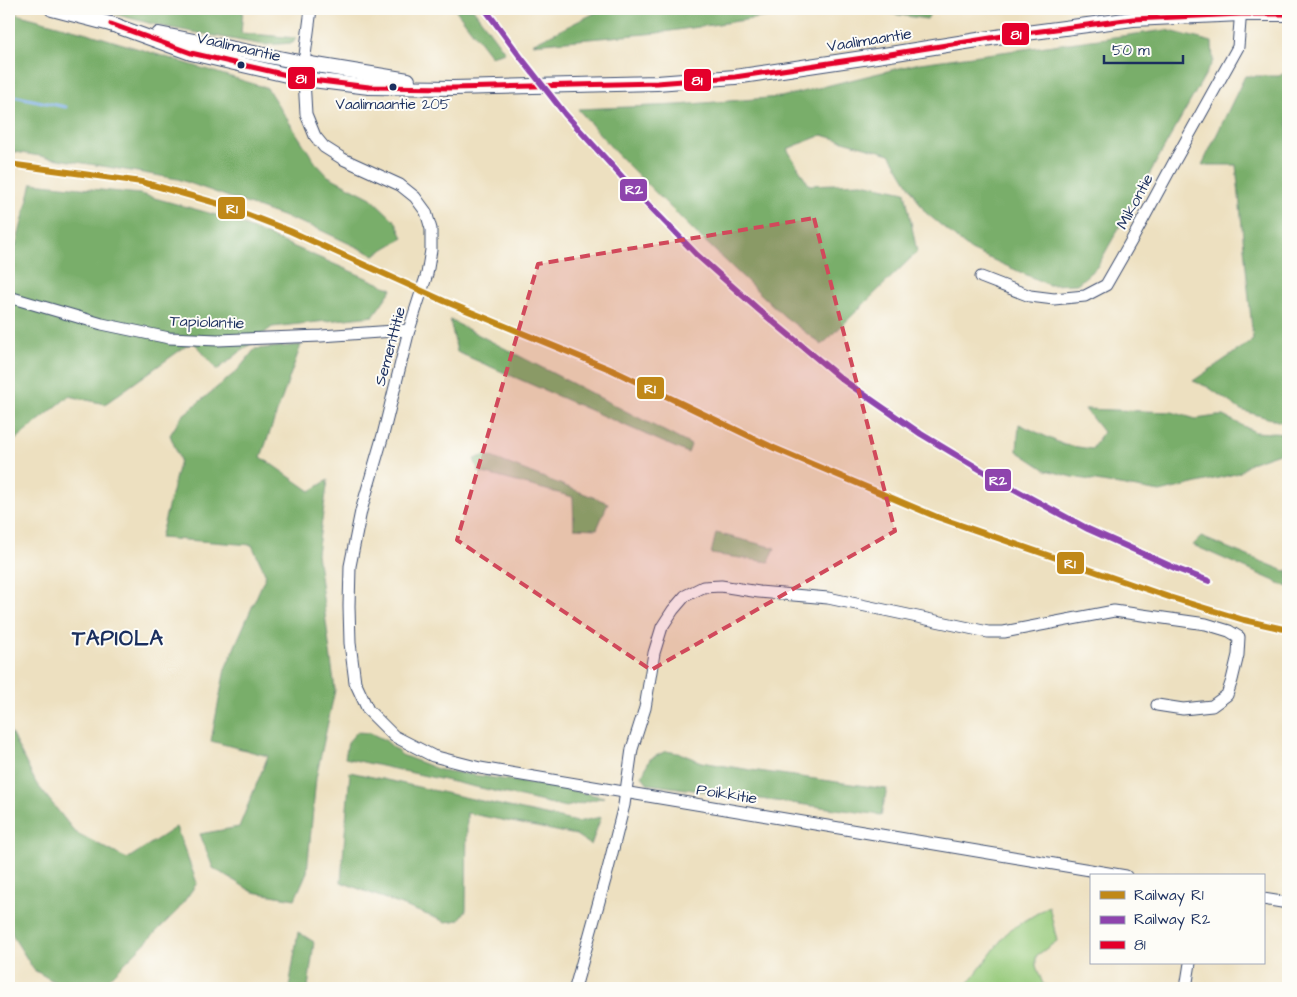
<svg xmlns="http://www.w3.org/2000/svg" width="1297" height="997" font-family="'Architects Daughter',sans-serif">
<rect width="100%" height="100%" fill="#fdfcf7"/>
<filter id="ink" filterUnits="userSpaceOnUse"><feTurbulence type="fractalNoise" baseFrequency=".02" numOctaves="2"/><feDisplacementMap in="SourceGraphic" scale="10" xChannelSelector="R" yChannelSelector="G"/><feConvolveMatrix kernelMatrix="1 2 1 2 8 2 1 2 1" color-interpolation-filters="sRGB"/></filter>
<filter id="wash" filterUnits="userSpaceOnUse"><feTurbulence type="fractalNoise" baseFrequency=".0096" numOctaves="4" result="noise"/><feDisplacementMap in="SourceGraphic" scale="20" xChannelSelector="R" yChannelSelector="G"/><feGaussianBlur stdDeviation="1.12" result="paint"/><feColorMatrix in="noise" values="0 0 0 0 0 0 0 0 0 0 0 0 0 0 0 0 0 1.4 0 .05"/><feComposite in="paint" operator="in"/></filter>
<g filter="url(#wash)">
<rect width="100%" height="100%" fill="#ede0c0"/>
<path fill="#97ca7b" stroke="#597c6c" d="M 1049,906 L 1057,941 L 1036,956 L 1036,966 L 1043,984 L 1053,988 L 965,988 L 1008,931 Z"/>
<g fill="#79ae6b" stroke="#4a6e64">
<path d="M 95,9 L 243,9 L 241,33 L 296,38 L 293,43 L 264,45 L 160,26 Z"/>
<path d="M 455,9 L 473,9 L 505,52 L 491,56 Z"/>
<path d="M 603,9 L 933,9 L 927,19 L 872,11 L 779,15 L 657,33 L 532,44 Z"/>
<path d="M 9,12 L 87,33 L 267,88 L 315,162 L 328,176 L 371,198 L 396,222 L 403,238 L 374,255 L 316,228 L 178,179 L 108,167 L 9,151 Z"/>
<path d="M 1166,30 L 1212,42 L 1213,61 L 1097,267 L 1077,284 L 1049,285 L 971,250 L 925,212 L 890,154 L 822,135 L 787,149 L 809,185 L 862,183 L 905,192 L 917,252 L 822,345 L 784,316 L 691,228 L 617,154 L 578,109 L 678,105 L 781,97 L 920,63 Z"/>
<path d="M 1288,71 L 1288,422 L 1281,422 L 1241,410 L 1208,387 L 1193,381 L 1253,340 L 1236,165 L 1202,165 L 1245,76 L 1279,76 Z"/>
<path d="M 32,183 L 140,194 L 227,218 L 392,289 L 373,316 L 272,327 L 217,370 L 193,341 L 105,404 L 69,396 L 9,445 L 9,273 Z"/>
<path d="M 450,320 L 691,445 L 688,453 L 457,352 Z"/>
<path d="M 301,345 L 261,457 L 310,491 L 328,480 L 317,553 L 335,690 L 316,778 L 307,872 L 295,899 L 253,892 L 213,868 L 200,834 L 239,827 L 268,756 L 211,741 L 225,669 L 266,575 L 252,545 L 160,538 L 180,460 L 170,435 L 182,416 L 237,371 L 255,349 Z"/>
<path d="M 1085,409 L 1172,412 L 1196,419 L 1217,416 L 1224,416 L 1255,432 L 1288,434 L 1288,450 L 1250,463 L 1239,473 L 1160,492 L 1073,477 L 1046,470 L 1017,451 L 1019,424 L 1064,445 L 1092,449 L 1103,432 Z"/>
<path d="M 486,455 L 608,503 L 597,529 L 574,528 L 573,497 L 479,472 L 474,459 Z"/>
<path d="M 716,533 L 775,548 L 769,562 L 711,554 Z"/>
<path d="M 1201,537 L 1285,571 L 1288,570 L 1288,587 L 1193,545 Z"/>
<path d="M 9,729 L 36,783 L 75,832 L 127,859 L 176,827 L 197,883 L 178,910 L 100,988 L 65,988 L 34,970 L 14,938 L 9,924 Z"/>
<path d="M 357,732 L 370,733 L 385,740 L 402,755 L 440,770 L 555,787 L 604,797 L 566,807 L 345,758 L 348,742 Z"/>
<path d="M 666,751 L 682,754 L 701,762 L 751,770 L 887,789 L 881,815 L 648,784 L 642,776 L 650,759 Z"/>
<path d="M 350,772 L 577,822 L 601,817 L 591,845 L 576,835 L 467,813 L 466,910 L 459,920 L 446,922 L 341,882 Z"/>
<path d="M 298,932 L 314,942 L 308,988 L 289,988 Z"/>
</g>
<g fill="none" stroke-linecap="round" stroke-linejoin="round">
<path stroke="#81b1ec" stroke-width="3" d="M 9,95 L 66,107"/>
</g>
</g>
<g filter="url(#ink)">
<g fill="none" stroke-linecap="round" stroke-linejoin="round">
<defs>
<g id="minor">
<path d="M 311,9 L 304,63 L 304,79 L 306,114 L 315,136 L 324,147 L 343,159 L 400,185 L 415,197 L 426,212 L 431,229 L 431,250 L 427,274 L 409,330 L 383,435 L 361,511 L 350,566 L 349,606 L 350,643 L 355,682 L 368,710 L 394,736 L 433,756 L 480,768 L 1126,876"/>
<path d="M 981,277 L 1030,296 L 1054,299 L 1085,296 L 1106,285 L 1134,236 L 1173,164 L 1238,47 L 1241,9"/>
<path d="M 9,297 L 102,324 L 169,338 L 218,340 L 321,336 L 409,330"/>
<path d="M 1263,899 L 1288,903"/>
<path d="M 575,988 L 608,869 L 624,805 L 632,749 L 645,708 L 654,653 L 662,627 L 673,610 L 685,596 L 703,587 L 721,586 L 759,592 L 828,598 L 988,632 L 1004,632 L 1114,611 L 1206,624 L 1229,631 L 1239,637 L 1238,655 L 1232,680 L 1227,695 L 1212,706 L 1183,709 L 1157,705"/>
<path d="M 1186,988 L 1190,963"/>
</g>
<g id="major">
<path d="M 52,9 L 118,26"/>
<path d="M 111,24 L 191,53 L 304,79 L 369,87 L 453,88 L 657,83 L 735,77 L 890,54 L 1003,36 L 1133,19 L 1241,14 L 1288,14"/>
<path d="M 159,34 L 304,63 L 408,80"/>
</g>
</defs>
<use href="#minor" stroke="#3a4a6d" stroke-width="13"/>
<use href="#major" stroke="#3a4a6d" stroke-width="16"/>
<use href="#minor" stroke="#fff" stroke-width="11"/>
<use href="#major" stroke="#fff" stroke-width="14"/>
<defs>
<path id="bus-1" d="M 111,24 L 191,53 L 304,79 L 369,87 L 453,88 L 657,83 L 735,77 L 890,54 L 1003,36 L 1133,19 L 1241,14 L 1288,14"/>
</defs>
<use href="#bus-1" stroke="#fdfcf7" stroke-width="9"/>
<use href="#bus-1" stroke="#e4002b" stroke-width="5"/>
<defs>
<path id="rail-1" d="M 9,164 L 142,182 L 223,205 L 290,231 L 444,301 L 612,370 L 774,448 L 937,517 L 1169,597 L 1244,620 L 1288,630"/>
<path id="rail-2" d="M 485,9 L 522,59 L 565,114 L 633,189 L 697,255 L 759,310 L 843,380 L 921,434 L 1001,482 L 1088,529 L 1177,569 L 1209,581"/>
</defs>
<use href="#rail-1" stroke="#fdfcf7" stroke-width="10"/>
<use href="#rail-2" stroke="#fdfcf7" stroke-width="10"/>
<use href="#rail-1" stroke="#c08818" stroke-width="6"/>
<use href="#rail-2" stroke="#8e44ad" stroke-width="6"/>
</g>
</g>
<path fill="#d1495b" fill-opacity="0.2" stroke="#d1495b" stroke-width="4" stroke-dasharray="10 6" stroke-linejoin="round" d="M 814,218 L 895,531 L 651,670 L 457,540 L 538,264 Z"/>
<g fill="#1b2f5e" stroke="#fdfcf7" stroke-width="2">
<circle cx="241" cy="65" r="4.5"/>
<circle cx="393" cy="87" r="4.5"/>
</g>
<g text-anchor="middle" stroke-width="4" stroke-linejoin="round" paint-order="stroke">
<g font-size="15" fill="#1b2f5e" stroke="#fdfcf7">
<text x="393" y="109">Vaalimaantie 205</text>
</g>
<g font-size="16" fill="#1b2f5e" stroke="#fdfcf7">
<text transform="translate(869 39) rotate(-9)" y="6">Vaalimaantie</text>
<text transform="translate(239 46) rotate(13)" y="6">Vaalimaantie</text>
<text transform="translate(1134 201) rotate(-62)" y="6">Mikontie</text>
<text transform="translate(207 321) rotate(2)" y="6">Tapiolantie</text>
<text transform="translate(389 346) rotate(-75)" y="6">Sementtitie</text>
<text transform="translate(727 793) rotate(9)" y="6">Poikkitie</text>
</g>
<g font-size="21" font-weight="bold" letter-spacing="1" fill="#1b2f5e" stroke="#fdfcf7">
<text x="118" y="645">TAPIOLA</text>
</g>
</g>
<g stroke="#fdfcf7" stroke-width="2">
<rect x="1001" y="22" width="29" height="24" rx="5" fill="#e4002b"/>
<rect x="287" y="66" width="29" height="24" rx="5" fill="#e4002b"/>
<rect x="683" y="68" width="29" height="24" rx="5" fill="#e4002b"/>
<rect x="619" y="178" width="29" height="24" rx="5" fill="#8e44ad"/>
<rect x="217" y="196" width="29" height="24" rx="5" fill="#c08818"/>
<rect x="636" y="376" width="29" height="24" rx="5" fill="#c08818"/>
<rect x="984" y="468" width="28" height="24" rx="5" fill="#8e44ad"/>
<rect x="1056" y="551" width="29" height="24" rx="5" fill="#c08818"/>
</g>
<g font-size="14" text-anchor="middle" font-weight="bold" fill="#fff">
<text x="1016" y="39">81</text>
<text x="301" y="83">81</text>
<text x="697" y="85">81</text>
<text x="634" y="194">R2</text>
<text x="232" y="213">R1</text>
<text x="650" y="393">R1</text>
<text x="998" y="485">R2</text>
<text x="1070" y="568">R1</text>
</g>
<rect width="1297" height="997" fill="none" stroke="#fdfcf7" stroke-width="30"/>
<rect x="1090" y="874" width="175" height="90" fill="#fdfcf7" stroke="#a3aaba"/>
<rect x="1100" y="891" width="25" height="8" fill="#c08818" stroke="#a3aaba"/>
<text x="1134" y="900" font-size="15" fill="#1b2f5e">Railway R1</text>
<rect x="1100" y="916" width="25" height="8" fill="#8e44ad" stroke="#a3aaba"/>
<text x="1134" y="924" font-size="15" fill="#1b2f5e">Railway R2</text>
<rect x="1100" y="941" width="25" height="8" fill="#e4002b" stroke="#a3aaba"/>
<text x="1134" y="950" font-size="15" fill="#1b2f5e">81</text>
<path d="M1104 55v8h79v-8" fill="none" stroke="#1b2f5e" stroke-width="2.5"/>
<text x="1112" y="55" font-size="15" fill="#1b2f5e" stroke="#fdfcf7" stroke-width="4" paint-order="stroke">50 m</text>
</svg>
